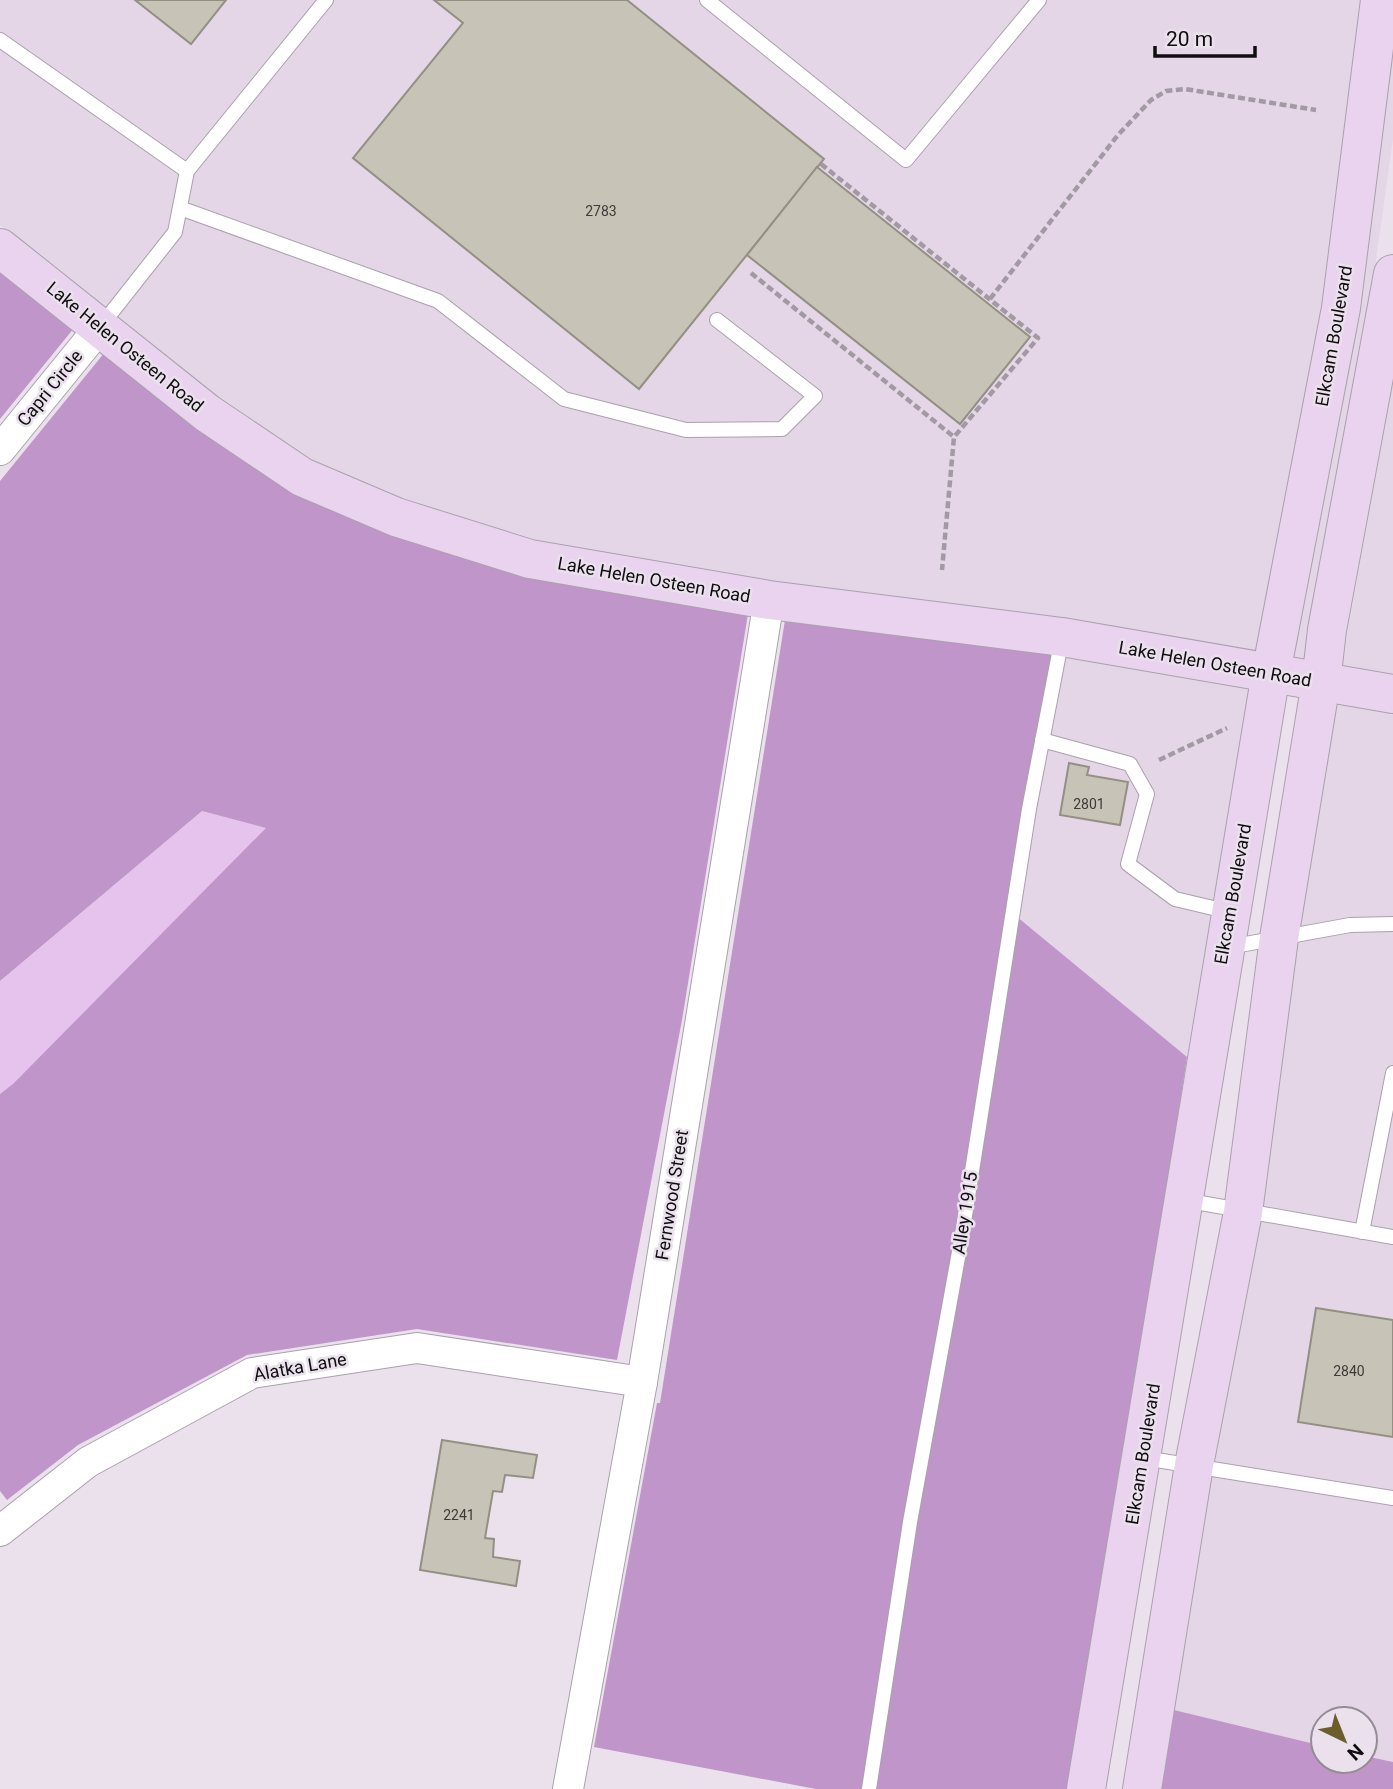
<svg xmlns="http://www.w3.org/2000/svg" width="1393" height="1789" font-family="Roboto,sans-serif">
<rect width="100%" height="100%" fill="#eae1ec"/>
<g fill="#e4d5e7">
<path d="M 0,0 L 1361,0 L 1323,303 L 1256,652 L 770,582 L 532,542 L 400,499 L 309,461 L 216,398 L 0,225 Z"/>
<path d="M 1393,42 L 1393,139 L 1369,309 L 1305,661 L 1293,659 Z"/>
<path d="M 1393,382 L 1393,676 L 1341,668 Z"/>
<path d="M 1057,655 L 1249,688 L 1187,1057 L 1016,916 Z"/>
<path d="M 1336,703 L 1393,712 L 1393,1762 L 1365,1756 L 1365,1719 L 1323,1719 L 1323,1746 L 1174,1710 Z"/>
</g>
<path fill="#e6c3ec" d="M 202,811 L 267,828 L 13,1085 L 0,1094 L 0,981 Z"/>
<g fill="#c095c9">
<path d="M 0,270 L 74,328 L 0,419 Z"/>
<path d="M 105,352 L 293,492 L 748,614 L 682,1020 L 617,1360 L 417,1329 L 247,1355 L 78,1445 L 7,1500 L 0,1491 L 0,1094 L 13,1084 L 266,828 L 202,811 L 0,981 L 0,481 Z"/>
<path d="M 785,620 L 1057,655 L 1016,916 L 1187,1057 L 1126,1452 L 1068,1789 L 816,1789 L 594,1747 L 657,1403 L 660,1403 Z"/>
<path d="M 1174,1710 L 1323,1746 L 1323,1761 L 1365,1761 L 1365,1756 L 1393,1762 L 1393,1789 L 1160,1789 Z"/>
</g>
<g fill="#c7c3b6" stroke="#939083" stroke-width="2">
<path d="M 135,0 L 226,0 L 191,44 Z"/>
<path d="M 434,0 L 627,0 L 824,159 L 639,389 L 353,158 L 463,23 Z"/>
<path d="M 817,167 L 1030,337 L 960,424 L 747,255 Z"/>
<path d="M 1069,763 L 1089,767 L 1087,775 L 1128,782 L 1120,825 L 1060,815 Z"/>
<path d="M 1316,1308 L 1393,1320 L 1393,1437 L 1298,1422 Z"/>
<path d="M 442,1440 L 537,1455 L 533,1478 L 505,1475 L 502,1492 L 493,1491 L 485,1538 L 494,1539 L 493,1557 L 520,1561 L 516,1586 L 420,1570 Z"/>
</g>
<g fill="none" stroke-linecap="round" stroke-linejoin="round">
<defs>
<g id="lane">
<path d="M 707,0 L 906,160 L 1039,0"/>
<path d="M 0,40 L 187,171"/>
<path d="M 180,208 L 438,301 L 564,399 L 686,430 L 782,429 L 815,396 L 717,320"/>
<path d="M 100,327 L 175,232 L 187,171 L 326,0"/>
<path d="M 1042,740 L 1130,764 L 1147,794 L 1128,864 L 1175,899 L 1230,912"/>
<path d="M 1229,947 L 1350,925 L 1393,924"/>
<path d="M 1184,1200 L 1393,1237"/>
<path d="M 1362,1232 L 1393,1073"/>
<path d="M 1144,1458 L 1393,1498"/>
<path d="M 869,1789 L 910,1522 L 961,1241 L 1029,809 L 1062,638"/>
</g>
<g id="street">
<path d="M 0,450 L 100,327"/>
<path d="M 0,1531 L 88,1462 L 252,1373 L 417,1348 L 642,1382"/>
<path d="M 568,1789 L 642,1382 L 769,600"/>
</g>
<g id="secondary">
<path d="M 0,248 L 207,413 L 302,477 L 396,517 L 530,559 L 769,600 L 1062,637 L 1393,694"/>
<path d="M 1086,1789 L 1271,673 L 1341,308 L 1380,0"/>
<path d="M 1142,1789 L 1194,1465 L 1243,1212 L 1279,938 L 1321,682 L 1327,630 L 1393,274"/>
</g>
</defs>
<use href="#lane" stroke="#aaa1ac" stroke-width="16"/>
<use href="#street" stroke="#aaa1ac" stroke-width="32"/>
<use href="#secondary" stroke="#aaa1ac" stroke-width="40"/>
<g stroke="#a19aa2" stroke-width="4.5" stroke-dasharray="7 3.5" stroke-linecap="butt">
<path d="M 821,164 L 1038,338 L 954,437"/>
<path d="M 751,273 L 954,437 L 942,570"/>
<path d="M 990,299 L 1118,135 L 1151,100 L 1166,91 L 1185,89 L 1316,110"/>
<path d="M 1159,760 L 1227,728"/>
</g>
<use href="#lane" stroke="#fff" stroke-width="14"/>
<use href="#street" stroke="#fff" stroke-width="30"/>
<use href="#secondary" stroke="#e9d3ee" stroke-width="38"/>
</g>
<g text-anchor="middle" stroke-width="5" stroke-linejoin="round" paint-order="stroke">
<g font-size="14" fill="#3e3a3a">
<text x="601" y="216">2783</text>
<text x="1089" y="809">2801</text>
<text x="1349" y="1376">2840</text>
<text x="459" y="1520">2241</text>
</g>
<g font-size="18" fill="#100d11" stroke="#eae1ec">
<text transform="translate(1334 336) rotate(-80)" y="6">Elkcam Boulevard</text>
<text transform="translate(125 347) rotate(39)" y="6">Lake Helen Osteen Road</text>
<text transform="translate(50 388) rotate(-51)" y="6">Capri Circle</text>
<text transform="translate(654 580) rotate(10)" y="6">Lake Helen Osteen Road</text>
<text transform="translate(1215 664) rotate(10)" y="6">Lake Helen Osteen Road</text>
<text transform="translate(1233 894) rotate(-80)" y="6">Elkcam Boulevard</text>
<text transform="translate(672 1195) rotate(-81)" y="6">Fernwood Street</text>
<text transform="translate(965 1213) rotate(-81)" y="6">Alley 1915</text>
<text transform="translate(300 1367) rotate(-10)" y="6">Alatka Lane</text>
<text transform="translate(1143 1454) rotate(-81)" y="6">Elkcam Boulevard</text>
</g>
</g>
<g transform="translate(1344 1740) rotate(137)"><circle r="33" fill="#eae1ec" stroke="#938c94" stroke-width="2"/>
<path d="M0-5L12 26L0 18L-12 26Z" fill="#6b5e2b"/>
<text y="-10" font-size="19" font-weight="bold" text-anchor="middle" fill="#100d11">N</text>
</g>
<path d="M1155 46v10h100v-10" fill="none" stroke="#100d11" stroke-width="3.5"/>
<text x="1166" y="46" font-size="21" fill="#100d11" stroke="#eae1ec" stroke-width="5" paint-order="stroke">20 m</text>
</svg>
